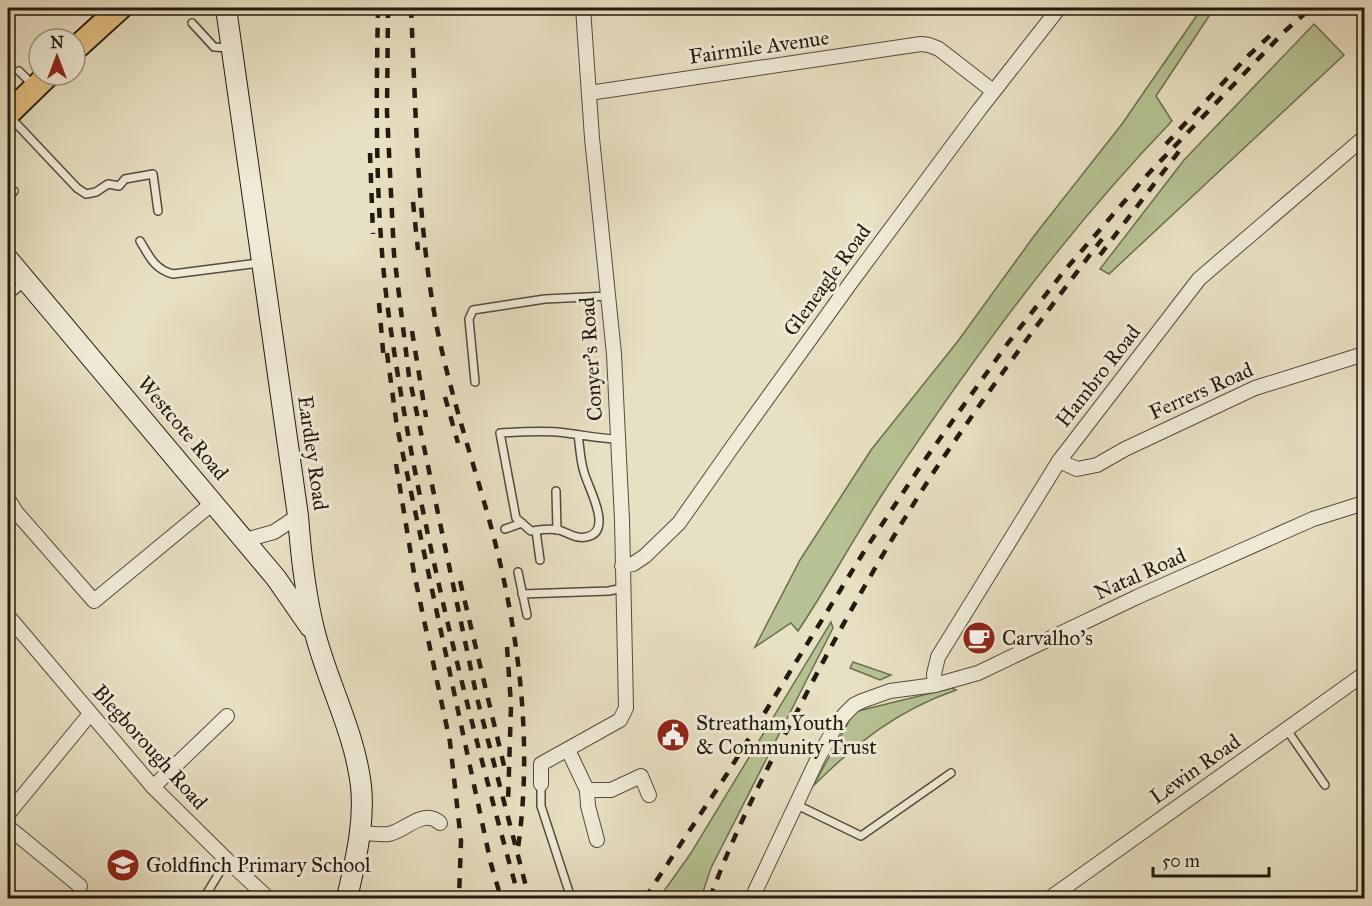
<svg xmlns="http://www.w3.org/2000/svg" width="1372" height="906" font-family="'IM FELL Great Primer',serif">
<rect width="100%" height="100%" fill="#e8e0c2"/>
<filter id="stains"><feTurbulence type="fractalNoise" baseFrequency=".00333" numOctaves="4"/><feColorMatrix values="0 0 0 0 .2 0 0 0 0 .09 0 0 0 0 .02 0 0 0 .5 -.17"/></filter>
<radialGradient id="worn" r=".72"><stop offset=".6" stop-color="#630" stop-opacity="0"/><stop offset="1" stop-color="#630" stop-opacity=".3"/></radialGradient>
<g fill="#b6c293" stroke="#6c6e52" stroke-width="1.5">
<path d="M 1202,8 L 1209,16 L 1156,96 L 1172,121 C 1065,232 974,357 889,484 C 857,532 830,583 798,631 L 791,623 L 755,647 L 800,560 L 871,450 L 958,341 L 1034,236 L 1122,124 Z"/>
<path d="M 1314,24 L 1344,55 L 1109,274 L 1100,269 L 1184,160 Z"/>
<path d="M 831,622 L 833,628 L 711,868 L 701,898 L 659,898 L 691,853 Z"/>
<path d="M 853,662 L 891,675 L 880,680 L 850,668 Z"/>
<path d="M 952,688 L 956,690 C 896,711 858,742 813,786 L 854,712 Z"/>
</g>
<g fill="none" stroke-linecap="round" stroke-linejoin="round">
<defs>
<g id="lane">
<path d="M 192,23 L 214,47 L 229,48"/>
<path d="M 19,71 L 34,86"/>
<path d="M 9,116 L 77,188 L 86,194 L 96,192 L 108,184 L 119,186 L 125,179 L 153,174 L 158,211"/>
<path d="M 8,198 L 14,191"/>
<path d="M 140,241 C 149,256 155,270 173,274 L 259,263"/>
<path d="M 8,296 L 25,282"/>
<path d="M 475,382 L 469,319 L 473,310 L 545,299 L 608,296"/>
<path d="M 578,435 C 580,447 580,460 584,472 C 587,486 615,532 586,537 C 575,539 569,533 559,530 C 551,528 539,530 531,531 L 516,518 L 500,433 C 521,432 544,430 566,433 C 584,435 600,439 618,439"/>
<path d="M 556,491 L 557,530"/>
<path d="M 505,529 L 522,523"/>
<path d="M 536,531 L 540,560"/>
<path d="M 518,572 L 527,615"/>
<path d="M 522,594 L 609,591 L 623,588"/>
<path d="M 1287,730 L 1325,785"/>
<path d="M 541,784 L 541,806 L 571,898"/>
<path d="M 795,804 L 861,836 L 951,773"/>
<path d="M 204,898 L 227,860"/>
</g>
<g id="street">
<path d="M 589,93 L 921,44 L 929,45 L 939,49 L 993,91"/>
<path d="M 1059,461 L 1077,469 L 1097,465 L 1125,449 L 1255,388 L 1364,354"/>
<path d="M 8,499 L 16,512 L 94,601 L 214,502"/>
<path d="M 245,540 L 274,532 L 298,516"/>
<path d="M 622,566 L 633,564 L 645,556 L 679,523 L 733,446 L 852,281 L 979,110 L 1059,8"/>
<path d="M 8,616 L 153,787 L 227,860 L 268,898"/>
<path d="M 935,685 L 934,674 L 938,657 L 1059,461 L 1199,279 L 1360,141 L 1364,146"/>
<path d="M 568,750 L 587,790 L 588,806 L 597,840"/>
<path d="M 541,784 L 541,764 L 620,720 L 626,708 L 622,520 L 614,354 L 592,138 L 583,8"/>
<path d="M 153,787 L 227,716"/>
<path d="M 587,790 L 611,790 L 641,776 L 649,795"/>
<path d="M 8,814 L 90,714"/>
<path d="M 8,827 L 80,886"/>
<path d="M 360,833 C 369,833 380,835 389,834 C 407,830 423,808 440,823"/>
<path d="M 752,898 L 818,758 L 834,729 L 844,715 L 854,705 L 862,701 L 890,691 L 935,685 L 978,673 L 1137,597 L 1313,519 L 1364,503"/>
<path d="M 1050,898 L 1364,674"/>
</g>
<g id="secondary">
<path d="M 226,8 L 298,516 C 301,556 305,595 315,633 C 328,684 355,733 361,786 C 365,824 355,862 347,898"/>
<path d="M 8,259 L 276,578 L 310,627"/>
</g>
<g id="primary">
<path d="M 75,49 L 120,8"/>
<path d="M 8,114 L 48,75"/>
</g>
</defs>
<use href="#lane" stroke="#544c3d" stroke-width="10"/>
<use href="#street" stroke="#544c3d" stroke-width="16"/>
<use href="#secondary" stroke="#221a11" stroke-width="22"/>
<use href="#primary" stroke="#221a11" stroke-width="26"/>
<use href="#lane" stroke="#f0ebd7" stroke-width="7"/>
<use href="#street" stroke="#f0ebd7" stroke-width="14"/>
<use href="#secondary" stroke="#f0ebd7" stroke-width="20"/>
<use href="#primary" stroke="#e4c081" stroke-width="22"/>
<g stroke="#221a11" stroke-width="4.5" stroke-dasharray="10 10" stroke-linecap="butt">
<path d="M 378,8 C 376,108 375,217 389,317 C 417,514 466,707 519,898"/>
<path d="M 388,8 L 387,112 L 394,254 L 409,376 L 477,698 L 529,898"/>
<path d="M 411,8 C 416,112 417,220 436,323 C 450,395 474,463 493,534 C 519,635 533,743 518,848"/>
<path d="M 1166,144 L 1248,56 L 1276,30"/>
<path d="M 370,153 L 373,234"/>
<path d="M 413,202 L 418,250"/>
<path d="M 1100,255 L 1180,150"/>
<path d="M 379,303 L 384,362"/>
<path d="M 412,331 L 426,417"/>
<path d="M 387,353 L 397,427 L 491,864 L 501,898"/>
<path d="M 445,397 L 458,443"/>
<path d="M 396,464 L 414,573 L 450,742 L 461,841 L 459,898"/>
<path d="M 460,581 L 506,774"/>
<path d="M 507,647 L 511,705 L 508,803"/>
<path d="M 645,898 L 727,774 L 865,550 L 924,461 L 1008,343 L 1065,270 L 1149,173 L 1284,32 L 1311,8"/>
<path d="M 710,898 C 734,832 767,768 800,706 C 841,626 886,546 935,470 C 988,391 1044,315 1102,239"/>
</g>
</g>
<defs>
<symbol id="cafe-disc" viewBox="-11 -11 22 22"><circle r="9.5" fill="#8f2418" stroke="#f0ebd7"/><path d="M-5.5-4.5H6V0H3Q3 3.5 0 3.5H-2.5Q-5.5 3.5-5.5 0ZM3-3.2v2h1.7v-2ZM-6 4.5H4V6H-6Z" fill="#fff"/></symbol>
<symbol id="civic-disc" viewBox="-11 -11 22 22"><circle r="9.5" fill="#8f2418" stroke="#f0ebd7"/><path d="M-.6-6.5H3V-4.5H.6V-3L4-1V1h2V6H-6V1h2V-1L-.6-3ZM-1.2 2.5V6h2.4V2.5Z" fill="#fff"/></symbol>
<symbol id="school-disc" viewBox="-11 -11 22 22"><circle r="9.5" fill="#8f2418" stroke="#f0ebd7"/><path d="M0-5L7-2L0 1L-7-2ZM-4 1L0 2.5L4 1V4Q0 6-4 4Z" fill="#fff"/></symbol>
</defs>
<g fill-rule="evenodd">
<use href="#cafe-disc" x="960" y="619" width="38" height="38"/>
<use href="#civic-disc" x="654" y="716" width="38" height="38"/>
<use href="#school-disc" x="104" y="846" width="38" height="38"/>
</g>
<g text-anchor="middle" stroke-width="6" stroke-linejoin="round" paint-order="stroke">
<g font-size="21" fill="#221a11" stroke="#f0ebd7">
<text transform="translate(759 47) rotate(-8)" y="7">Fairmile Avenue</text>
<text transform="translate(827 280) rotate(-54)" y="7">Gleneagle Road</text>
<text transform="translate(591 359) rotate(-94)" y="7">Conyer's Road</text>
<text transform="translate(1098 376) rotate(-52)" y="7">Hambro Road</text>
<text transform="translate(1201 391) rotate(-24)" y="7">Ferrers Road</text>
<text transform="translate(183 428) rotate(50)" y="7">Westcote Road</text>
<text transform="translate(313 453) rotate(82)" y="7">Eardley Road</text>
<text transform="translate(1140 574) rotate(-24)" y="7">Natal Road</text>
<text transform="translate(150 747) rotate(48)" y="7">Blegborough Road</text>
<text transform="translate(1195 769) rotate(-35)" y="7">Lewin Road</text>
</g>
<g font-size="21" fill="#221a11" stroke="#f0ebd7" text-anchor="start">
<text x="1002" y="645">Carvalho's</text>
<text x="696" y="730">Streatham Youth<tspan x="696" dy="24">&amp; Community Trust</tspan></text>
<text x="146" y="872">Goldfinch Primary School</text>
</g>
</g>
<rect width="1372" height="906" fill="none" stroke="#e8e0c2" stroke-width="30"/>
<rect x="9" y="9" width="1354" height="888" fill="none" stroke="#221a11" stroke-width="3"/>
<rect x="15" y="15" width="1342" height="876" fill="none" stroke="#221a11" stroke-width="1.5"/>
<g transform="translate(57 57)"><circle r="28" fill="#f0ebd7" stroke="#9e9788" stroke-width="1.5"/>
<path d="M0-4.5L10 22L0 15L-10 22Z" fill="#8f2418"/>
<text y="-9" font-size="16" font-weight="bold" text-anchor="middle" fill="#221a11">N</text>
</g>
<path d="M1153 867v9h116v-9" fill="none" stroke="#221a11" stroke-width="3"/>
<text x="1162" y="867" font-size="18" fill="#221a11" stroke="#f0ebd7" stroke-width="4.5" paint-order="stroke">50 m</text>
<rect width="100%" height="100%" filter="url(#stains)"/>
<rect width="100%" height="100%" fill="url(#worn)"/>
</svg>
